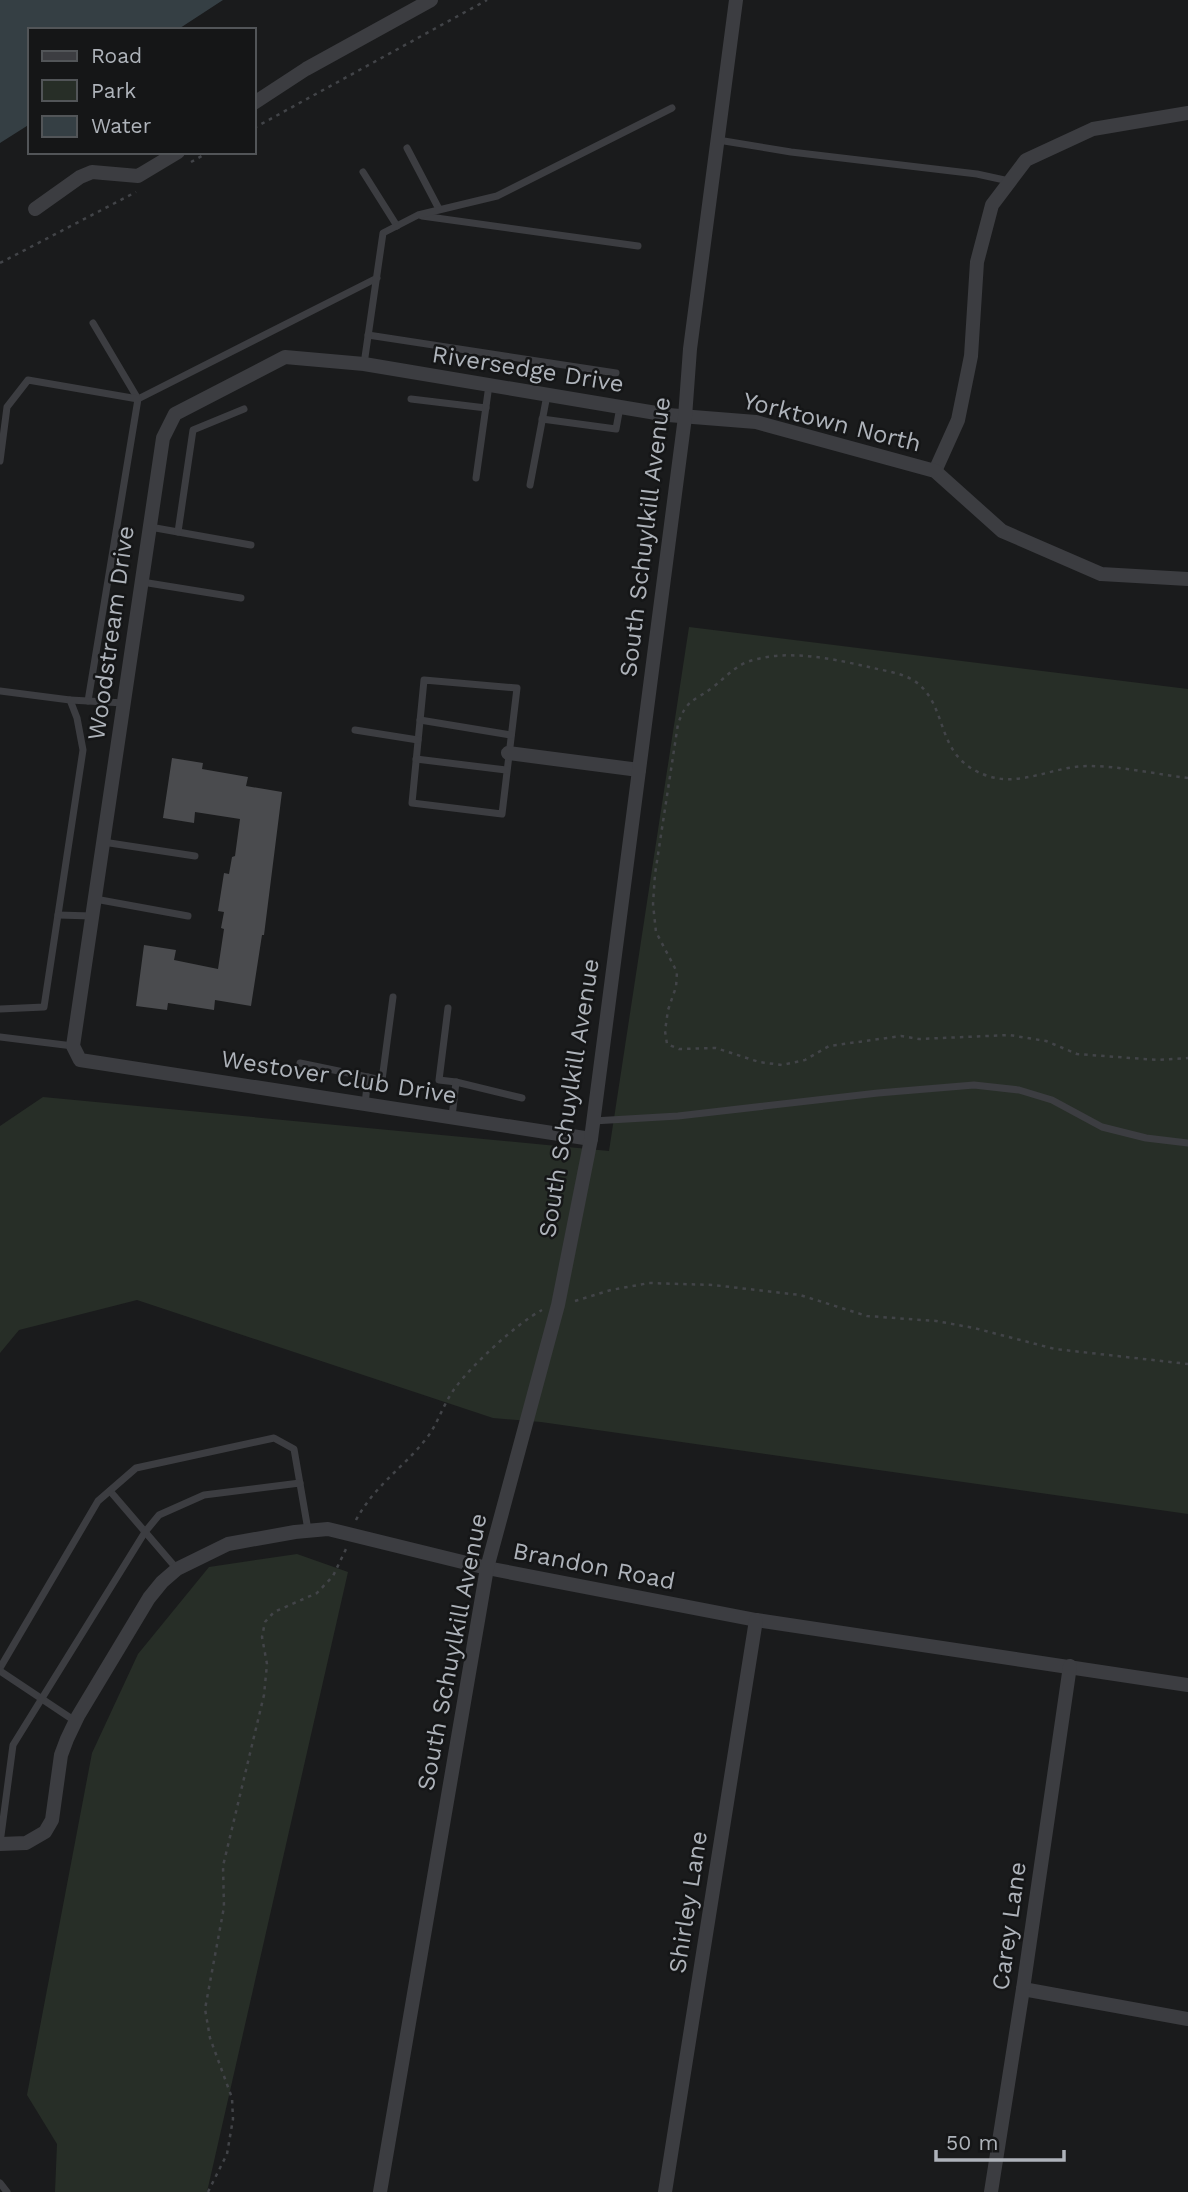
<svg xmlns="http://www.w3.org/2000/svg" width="1188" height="2192" font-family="'Work Sans',sans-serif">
<rect width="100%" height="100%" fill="#1a1b1c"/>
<g fill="#272e27">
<path d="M 689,627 L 1188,689 L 1188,1514 L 541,1422 L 493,1418 L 137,1300 L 19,1330 L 0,1353 L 0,1126 L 43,1097 L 609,1151 Z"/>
<path d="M 297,1554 L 348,1572 L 207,2192 L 55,2192 L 57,2144 L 27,2095 L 92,1753 L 138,1654 L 209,1567 Z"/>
</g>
<path fill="#353f44" d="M 0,0 L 223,0 L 177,30 L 30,30 L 30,124 L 0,143 Z"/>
<path fill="#4a4b4e" d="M 172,758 L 203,763 L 202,769 L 248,777 L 246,786 L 282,792 L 264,935 L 262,935 L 251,1006 L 215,1000 L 214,1010 L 168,1003 L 167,1010 L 136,1006 L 144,945 L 176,950 L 174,960 L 218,969 L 224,929 L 221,928 L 224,912 L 218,911 L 224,873 L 229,874 L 232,857 L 235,856 L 240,819 L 195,812 L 194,823 L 163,818 Z"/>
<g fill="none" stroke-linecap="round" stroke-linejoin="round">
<g stroke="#424448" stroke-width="2.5" stroke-dasharray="3.5 5" stroke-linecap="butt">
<path d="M 254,128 L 487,0"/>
<path d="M 191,162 L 209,152"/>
<path d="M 0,263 L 136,192"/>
<path d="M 1188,778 C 1155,774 1120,766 1088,766 C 1054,766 1021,787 988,776 C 932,758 951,704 913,680 C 901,673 886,671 873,668 C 834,659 786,648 747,662 C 733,668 725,678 713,687 C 694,702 687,698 678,724 L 655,874 L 653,904 L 656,932 L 677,972 L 676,987 L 668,1010 L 665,1031 L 667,1044 L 679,1049 L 716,1048 L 759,1062 L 782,1065 L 805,1060 L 829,1046 L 901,1036 L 919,1039 L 1009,1035 L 1046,1041 L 1077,1054 L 1158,1060 L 1188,1058"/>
<path d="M 575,1301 L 611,1290 L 649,1283 L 713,1285 L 800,1295 L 867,1316 L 936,1321 L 974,1328 L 1055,1349 L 1188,1364"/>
<path d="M 356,1520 C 375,1485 402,1469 426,1439 C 438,1424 443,1404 455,1388 C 472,1365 517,1323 542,1310"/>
<path d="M 208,2192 L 227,2154 L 233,2119 L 232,2098 L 210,2038 L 205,2009 L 224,1907 L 223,1866 L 264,1695 L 267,1664 L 262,1637 L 265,1622 L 274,1612 L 317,1593 L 333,1576 L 346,1549"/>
</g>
<g stroke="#3c3d41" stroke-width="7">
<path d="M 718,140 L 791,152 L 977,174 L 1009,181"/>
<path d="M 407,148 L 439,209"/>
<path d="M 363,172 L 397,226"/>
<path d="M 422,216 L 638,246"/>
<path d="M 93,323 L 138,399 L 377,278"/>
<path d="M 368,335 L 616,373"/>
<path d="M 364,364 L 383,233 L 418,215 L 497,196 L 672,108"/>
<path d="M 411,399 L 486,408"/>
<path d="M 542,419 L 616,429 L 620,407"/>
<path d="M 0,461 L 7,407 L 28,380 L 138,399 L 88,701"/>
<path d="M 476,478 L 489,385"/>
<path d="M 530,485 L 547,395"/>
<path d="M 150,527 L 251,545"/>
<path d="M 178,532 L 193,430 L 244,409"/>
<path d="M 142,582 L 241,598"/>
<path d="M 424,680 L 517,688 L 502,814 L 412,803 Z"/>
<path d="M 0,691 L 70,700 L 77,718 L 83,750 L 44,1007 L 0,1009"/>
<path d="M 70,700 L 124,703"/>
<path d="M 420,720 L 511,735"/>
<path d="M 355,730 L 418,740"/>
<path d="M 416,759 L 506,770"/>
<path d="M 103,842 L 195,856"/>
<path d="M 95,899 L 188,916"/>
<path d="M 58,915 L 92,916"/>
<path d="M 448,1008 L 439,1080 L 456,1082"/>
<path d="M 0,1037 L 73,1046"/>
<path d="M 300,1063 L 382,1080 L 393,997"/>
<path d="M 365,1104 L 368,1077"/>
<path d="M 452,1117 L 456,1082 L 522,1098"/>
<path d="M 593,1121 L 678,1116 L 878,1093 L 974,1085 L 1019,1090 L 1052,1100 L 1102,1127 L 1146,1138 L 1188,1143"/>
<path d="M 110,1491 L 177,1569"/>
<path d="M 0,1668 L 98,1501 L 136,1468 L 274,1438 L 294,1449 L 308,1530"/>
<path d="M 0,1671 L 75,1721"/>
<path d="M 0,1843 L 13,1745 L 145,1532 L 159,1515 L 204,1495 L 300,1483"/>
<path d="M 0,2183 L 7,2192"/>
</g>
<g stroke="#3c3d41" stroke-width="14">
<path d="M 254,103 L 306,69 L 431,0"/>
<path d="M 35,209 L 80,177 L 92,172 L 138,176 L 178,152"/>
<path d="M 935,471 L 958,420 L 971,356 L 977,262 L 992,205 L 1026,160 L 1093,129 L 1188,113"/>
<path d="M 508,753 L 639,770"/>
<path d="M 591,1139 L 80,1060 L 73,1046 L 163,438 L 175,414 L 285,357 L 364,364 L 668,415 L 756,422 L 935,471 L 1002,531 L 1101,574 L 1188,579"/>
<path d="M 0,1844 L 26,1843 L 45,1832 L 52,1820 L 61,1755 L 67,1739 L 78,1716 L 149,1598 L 162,1582 L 177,1569 L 228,1544 L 295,1532 L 328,1529 L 487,1568 L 756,1620 L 1188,1685"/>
<path d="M 1023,1989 L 1188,2019"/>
<path d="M 380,2192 L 487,1568 L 558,1305 L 591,1139 L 685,417 L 690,349 L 736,0"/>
<path d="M 665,2192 L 756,1620"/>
<path d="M 991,2192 L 1023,1989 L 1070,1666"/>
</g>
</g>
<g text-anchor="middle" stroke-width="5" stroke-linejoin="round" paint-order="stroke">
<g font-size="24" fill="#aeb3ba" stroke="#151617">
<text transform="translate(528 369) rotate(9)" y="8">Riversedge Drive</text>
<text transform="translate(832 422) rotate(14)" y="8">Yorktown North</text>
<text transform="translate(645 537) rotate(-83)" y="8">South Schuylkill Avenue</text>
<text transform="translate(111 633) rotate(-82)" y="8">Woodstream Drive</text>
<text transform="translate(339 1077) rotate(9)" y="8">Westover Club Drive</text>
<text transform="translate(569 1098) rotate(-81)" y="8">South Schuylkill Avenue</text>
<text transform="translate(594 1566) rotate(11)" y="8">Brandon Road</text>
<text transform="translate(452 1652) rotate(-79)" y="8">South Schuylkill Avenue</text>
<text transform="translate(688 1902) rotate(-81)" y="8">Shirley Lane</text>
<text transform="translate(1009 1926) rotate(-82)" y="8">Carey Lane</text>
</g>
</g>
<rect x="28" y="28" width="228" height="126" fill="#151617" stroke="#525558" stroke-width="2"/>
<rect x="42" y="51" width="35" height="10" fill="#3c3d41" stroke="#525558" stroke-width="2"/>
<text x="91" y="63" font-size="21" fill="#aeb3ba">Road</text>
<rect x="42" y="80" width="35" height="21" fill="#272e27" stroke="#525558" stroke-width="2"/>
<text x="91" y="98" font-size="21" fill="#aeb3ba">Park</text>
<rect x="42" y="116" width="35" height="21" fill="#353f44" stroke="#525558" stroke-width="2"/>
<text x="91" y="133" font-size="21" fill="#aeb3ba">Water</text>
<path d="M936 2150v10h128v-10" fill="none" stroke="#aeb3ba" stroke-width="3.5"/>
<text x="946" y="2150" font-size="21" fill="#aeb3ba" stroke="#151617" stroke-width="5" paint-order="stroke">50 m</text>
</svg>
